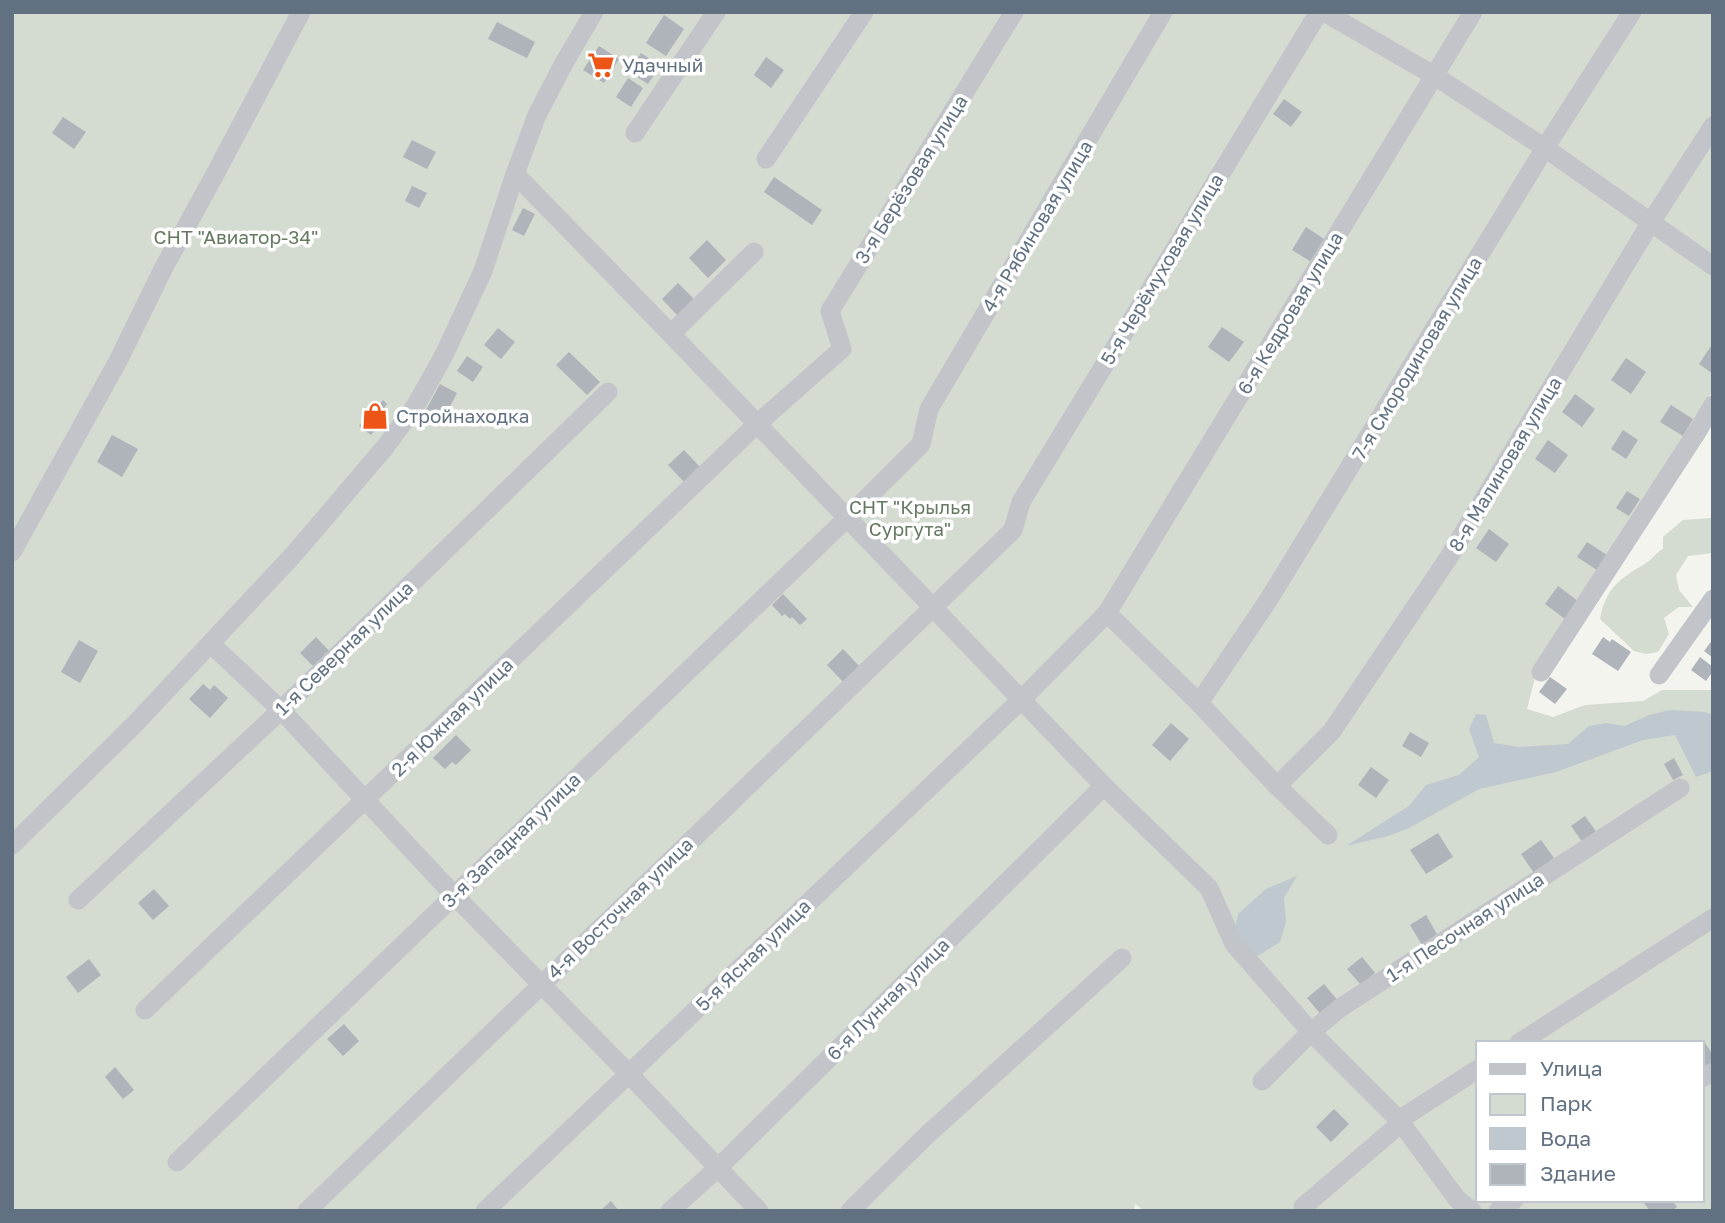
<svg xmlns="http://www.w3.org/2000/svg" width="1725" height="1223" font-family="'Golos Text',sans-serif">
<rect width="100%" height="100%" fill="#f4f4ef"/>
<g fill="#d4dbd0" fill-rule="evenodd">
<path d="M 12,12 L 1713,12 L 1713,390 L 1636,513 L 1539,662 L 1527,709 L 1553,717 L 1585,705 L 1643,701 L 1662,690 L 1713,690 L 1713,1211 L 1144,1211 L 1135,1204 L 1134,1211 L 12,1211 ZM 1478,1043 L 1702,1043 L 1702,1200 L 1478,1200 Z"/>
<path d="M 1711,518 L 1713,520 L 1713,553 L 1688,556 L 1676,575 L 1679,590 L 1693,607 L 1679,607 L 1664,618 L 1669,634 L 1658,652 L 1646,654 L 1634,651 L 1600,619 C 1606,587 1620,579 1646,563 C 1653,559 1655,553 1663,549 L 1663,537 L 1683,520 Z"/>
</g>
<g fill="#bec8ce">
<path d="M 1670,710 L 1705,712 L 1713,715 L 1713,771 L 1696,777 L 1675,735 L 1643,740 L 1556,772 L 1479,789 L 1409,828 L 1388,836 L 1346,846 L 1409,806 L 1426,785 L 1459,775 L 1479,757 L 1469,729 L 1476,714 L 1486,715 L 1494,743 L 1519,747 L 1568,744 L 1589,726 L 1606,723 L 1625,726 L 1649,715 Z"/>
<path d="M 1297,876 L 1284,898 L 1286,922 L 1280,942 L 1256,957 L 1235,929 L 1238,914 L 1266,889 Z"/>
</g>
<g fill="#aeb4ba">
<path d="M 664,15 L 684,29 L 666,56 L 646,43 Z"/>
<path d="M 497,22 L 535,42 L 527,58 L 488,39 Z"/>
<path d="M 599,46 L 619,59 L 604,83 L 583,70 Z"/>
<path d="M 641,53 L 660,66 L 648,84 L 629,72 Z"/>
<path d="M 766,57 L 784,70 L 771,88 L 754,75 Z"/>
<path d="M 628,78 L 643,88 L 631,107 L 616,97 Z"/>
<path d="M 1284,99 L 1302,112 L 1291,127 L 1273,114 Z"/>
<path d="M 63,117 L 86,132 L 74,149 L 52,133 Z"/>
<path d="M 412,140 L 436,152 L 427,169 L 403,157 Z"/>
<path d="M 774,177 L 822,210 L 812,225 L 764,192 Z"/>
<path d="M 412,186 L 427,193 L 419,208 L 405,201 Z"/>
<path d="M 523,208 L 535,214 L 524,236 L 512,230 Z"/>
<path d="M 1306,227 L 1327,241 L 1313,263 L 1292,250 Z"/>
<path d="M 707,240 L 726,260 L 708,278 L 689,258 Z"/>
<path d="M 678,283 L 697,302 L 680,318 L 662,299 Z"/>
<path d="M 1222,327 L 1244,342 L 1229,362 L 1208,347 Z"/>
<path d="M 498,328 L 515,342 L 501,359 L 484,345 Z"/>
<path d="M 1713,343 L 1713,374 L 1699,364 Z"/>
<path d="M 569,352 L 600,382 L 587,395 L 556,365 Z"/>
<path d="M 467,356 L 483,367 L 473,382 L 457,371 Z"/>
<path d="M 1626,358 L 1646,372 L 1631,394 L 1611,380 Z"/>
<path d="M 440,384 L 457,393 L 440,426 L 422,417 Z"/>
<path d="M 1575,394 L 1595,409 L 1582,427 L 1562,412 Z"/>
<path d="M 383,400 L 387,404 L 380,414 L 385,418 L 371,435 L 359,426 L 372,409 L 375,410 Z"/>
<path d="M 1671,405 L 1693,419 L 1683,436 L 1660,422 Z"/>
<path d="M 1623,430 L 1638,440 L 1626,459 L 1611,449 Z"/>
<path d="M 112,435 L 138,449 L 122,477 L 97,462 Z"/>
<path d="M 1548,440 L 1568,455 L 1555,473 L 1535,459 Z"/>
<path d="M 684,450 L 700,467 L 684,482 L 668,465 Z"/>
<path d="M 1627,491 L 1640,499 L 1629,516 L 1616,508 Z"/>
<path d="M 1489,529 L 1509,544 L 1496,562 L 1476,548 Z"/>
<path d="M 1587,542 L 1607,555 L 1597,570 L 1577,557 Z"/>
<path d="M 1558,586 L 1578,601 L 1565,619 L 1545,604 Z"/>
<path d="M 783,594 L 807,619 L 800,625 L 792,617 L 790,619 L 785,614 L 782,616 L 772,605 Z"/>
<path d="M 316,637 L 332,654 L 316,669 L 300,653 Z"/>
<path d="M 1603,637 L 1610,642 L 1612,639 L 1631,652 L 1618,671 L 1592,654 Z"/>
<path d="M 1713,639 L 1713,658 L 1704,651 Z"/>
<path d="M 79,640 L 98,651 L 80,683 L 61,672 Z"/>
<path d="M 843,649 L 862,669 L 846,685 L 827,665 Z"/>
<path d="M 1700,657 L 1713,667 L 1713,671 L 1706,681 L 1691,670 Z"/>
<path d="M 1550,677 L 1567,689 L 1555,704 L 1539,692 Z"/>
<path d="M 203,684 L 210,690 L 214,685 L 228,698 L 210,718 L 189,699 Z"/>
<path d="M 1171,723 L 1189,739 L 1170,761 L 1152,745 Z"/>
<path d="M 1410,732 L 1429,743 L 1421,757 L 1402,746 Z"/>
<path d="M 456,735 L 471,750 L 456,765 L 452,762 L 445,769 L 433,758 Z"/>
<path d="M 1674,758 L 1683,775 L 1673,780 L 1664,764 Z"/>
<path d="M 1371,767 L 1389,780 L 1376,798 L 1358,785 Z"/>
<path d="M 1585,816 L 1597,833 L 1583,843 L 1571,826 Z"/>
<path d="M 1438,833 L 1453,857 L 1426,874 L 1410,850 Z"/>
<path d="M 1541,840 L 1554,858 L 1534,873 L 1521,854 Z"/>
<path d="M 154,889 L 169,906 L 153,920 L 138,903 Z"/>
<path d="M 1426,915 L 1438,936 L 1422,945 L 1410,925 Z"/>
<path d="M 1362,957 L 1375,973 L 1361,985 L 1347,969 Z"/>
<path d="M 89,959 L 101,975 L 78,993 L 66,977 Z"/>
<path d="M 1324,984 L 1340,1003 L 1323,1017 L 1307,998 Z"/>
<path d="M 344,1024 L 359,1041 L 343,1056 L 327,1039 Z"/>
<path d="M 1705,1043 L 1713,1055 L 1713,1064 L 1702,1072 L 1702,1045 Z"/>
<path d="M 115,1067 L 134,1090 L 123,1099 L 105,1077 Z"/>
<path d="M 1334,1109 L 1349,1124 L 1331,1142 L 1316,1127 Z"/>
<path d="M 1648,1200 L 1672,1200 L 1677,1207 L 1672,1211 L 1650,1211 L 1644,1203 Z"/>
<path d="M 611,1201 L 619,1211 L 600,1211 Z"/>
</g>
<g fill="none" stroke-linecap="round" stroke-linejoin="round">
<g stroke="#c1c4c8" stroke-width="19">
<path d="M 1324,12 L 1435,76 L 1545,148 L 1713,266"/>
<path d="M 635,133 L 716,12"/>
<path d="M 766,159 L 864,12"/>
<path d="M 515,174 L 671,334 L 1104,786 L 1209,888 L 1234,944 L 1311,1032 L 1399,1120 L 1457,1199 L 1472,1211"/>
<path d="M 671,334 L 754,252"/>
<path d="M 12,552 L 118,361 L 163,269 L 213,178 L 301,12"/>
<path d="M 1107,613 L 1199,703 L 1277,786 L 1328,835"/>
<path d="M 211,644 L 281,710 L 454,895 L 629,1074 L 759,1211"/>
<path d="M 1541,672 L 1697,432 L 1713,405"/>
<path d="M 1659,675 L 1713,599"/>
<path d="M 1199,703 L 1269,599 L 1545,148 L 1632,12"/>
<path d="M 1277,786 L 1332,731 L 1449,557 L 1651,222 L 1713,126"/>
<path d="M 12,845 L 134,725 L 295,553 L 386,446 L 416,405 L 443,357 L 483,271 L 515,174 L 537,115 L 564,63 L 594,12"/>
<path d="M 78,900 L 281,710 L 608,392"/>
<path d="M 145,1010 L 757,424 L 842,349 L 830,311 L 1014,12"/>
<path d="M 1519,1043 L 1713,918"/>
<path d="M 1702,1078 L 1713,1072"/>
<path d="M 1262,1081 L 1311,1032 L 1340,1008 L 1680,788"/>
<path d="M 177,1162 L 847,518 L 921,444 L 929,409 L 1163,12"/>
<path d="M 1303,1207 L 1394,1129 L 1399,1120 L 1478,1069"/>
<path d="M 307,1211 L 1013,530 L 1021,502 L 1319,12"/>
<path d="M 485,1211 L 1021,700 L 1107,613 L 1473,12"/>
<path d="M 670,1211 L 718,1168 L 1104,786"/>
<path d="M 850,1211 L 926,1136 L 1122,958"/>
<path d="M 1498,1211 L 1514,1200"/>
</g>
</g>
<defs>
<symbol id="supermarket-bare" viewBox="-9 -9 18 18"><path d="M-6-5.5h2.5l.6 2H6L4.5 2H-2.5L-4.4-4H-6ZM-1.5 3.2a1.3 1.3 0 1 0 .1 0ZM3 3.2a1.3 1.3 0 1 0 .1 0Z" fill="#ed5517" stroke="#fff" stroke-width="2.5" paint-order="stroke"/></symbol>
<symbol id="shop-bare" viewBox="-9 -9 18 18"><path d="M-5-2.5h2.3a2.7 3.5 0 0 1 5.4 0H5L5.5 6h-11ZM-1.5-2.5h3a1.5 2.3 0 0 0-3 0Z" fill="#ed5517" stroke="#fff" stroke-width="2.5" paint-order="stroke"/></symbol>
</defs>
<g fill-rule="evenodd">
<use href="#supermarket-bare" x="582" y="46" width="38" height="38"/>
<use href="#shop-bare" x="356" y="397" width="38" height="38"/>
</g>
<g text-anchor="middle" stroke-width="7" stroke-linejoin="round" paint-order="stroke">
<g font-size="19" fill="#617182" stroke="#fff" text-anchor="start">
<text x="622" y="72">Удачный</text>
<text x="396" y="423">Стройнаходка</text>
</g>
<g font-size="19" fill="#617182" stroke="#fff">
<text transform="translate(911 179) rotate(-58)" y="7">3-я Берёзовая улица</text>
<text transform="translate(1037 226) rotate(-59)" y="7">4-я Рябиновая улица</text>
<text transform="translate(1162 269) rotate(-59)" y="7">5-я Черёмуховая улица</text>
<text transform="translate(1290 313) rotate(-59)" y="7">6-я Кедровая улица</text>
<text transform="translate(1417 358) rotate(-59)" y="7">7-я Смородиновая улица</text>
<text transform="translate(1505 464) rotate(-59)" y="7">8-я Малиновая улица</text>
<text transform="translate(344 648) rotate(-44)" y="7">1-я Северная улица</text>
<text transform="translate(452 717) rotate(-44)" y="7">2-я Южная улица</text>
<text transform="translate(511 840) rotate(-44)" y="7">3-я Западная улица</text>
<text transform="translate(620 908) rotate(-44)" y="7">4-я Восточная улица</text>
<text transform="translate(1465 927) rotate(-33)" y="7">1-я Песочная улица</text>
<text transform="translate(753 955) rotate(-44)" y="7">5-я Ясная улица</text>
<text transform="translate(888 999) rotate(-45)" y="7">6-я Лунная улица</text>
</g>
<g font-size="19" fill="#647960" stroke="#fff">
<text x="236" y="244">СНТ "Авиатор-34"</text>
<text x="910" y="514">CНТ "Крылья<tspan x="910" dy="22">Сургута"</tspan></text>
</g>
</g>
<rect width="1725" height="1223" fill="none" stroke="#617182" stroke-width="28"/>
<rect x="1476" y="1041" width="228" height="161" fill="#ffffff" stroke="#c0c6cd" stroke-width="2"/>
<rect x="1490" y="1064" width="35" height="10" fill="#c1c4c8" stroke="#c0c6cd" stroke-width="2"/>
<text x="1540" y="1076" font-size="21" fill="#617182">Улица</text>
<rect x="1490" y="1094" width="35" height="21" fill="#d4dbd0" stroke="#c0c6cd" stroke-width="2"/>
<text x="1540" y="1111" font-size="21" fill="#617182">Парк</text>
<rect x="1490" y="1128" width="35" height="21" fill="#bec8ce" stroke="#c0c6cd" stroke-width="2"/>
<text x="1540" y="1146" font-size="21" fill="#617182">Вода</text>
<rect x="1490" y="1164" width="35" height="21" fill="#aeb4ba" stroke="#c0c6cd" stroke-width="2"/>
<text x="1540" y="1181" font-size="21" fill="#617182">Здание</text>
</svg>
